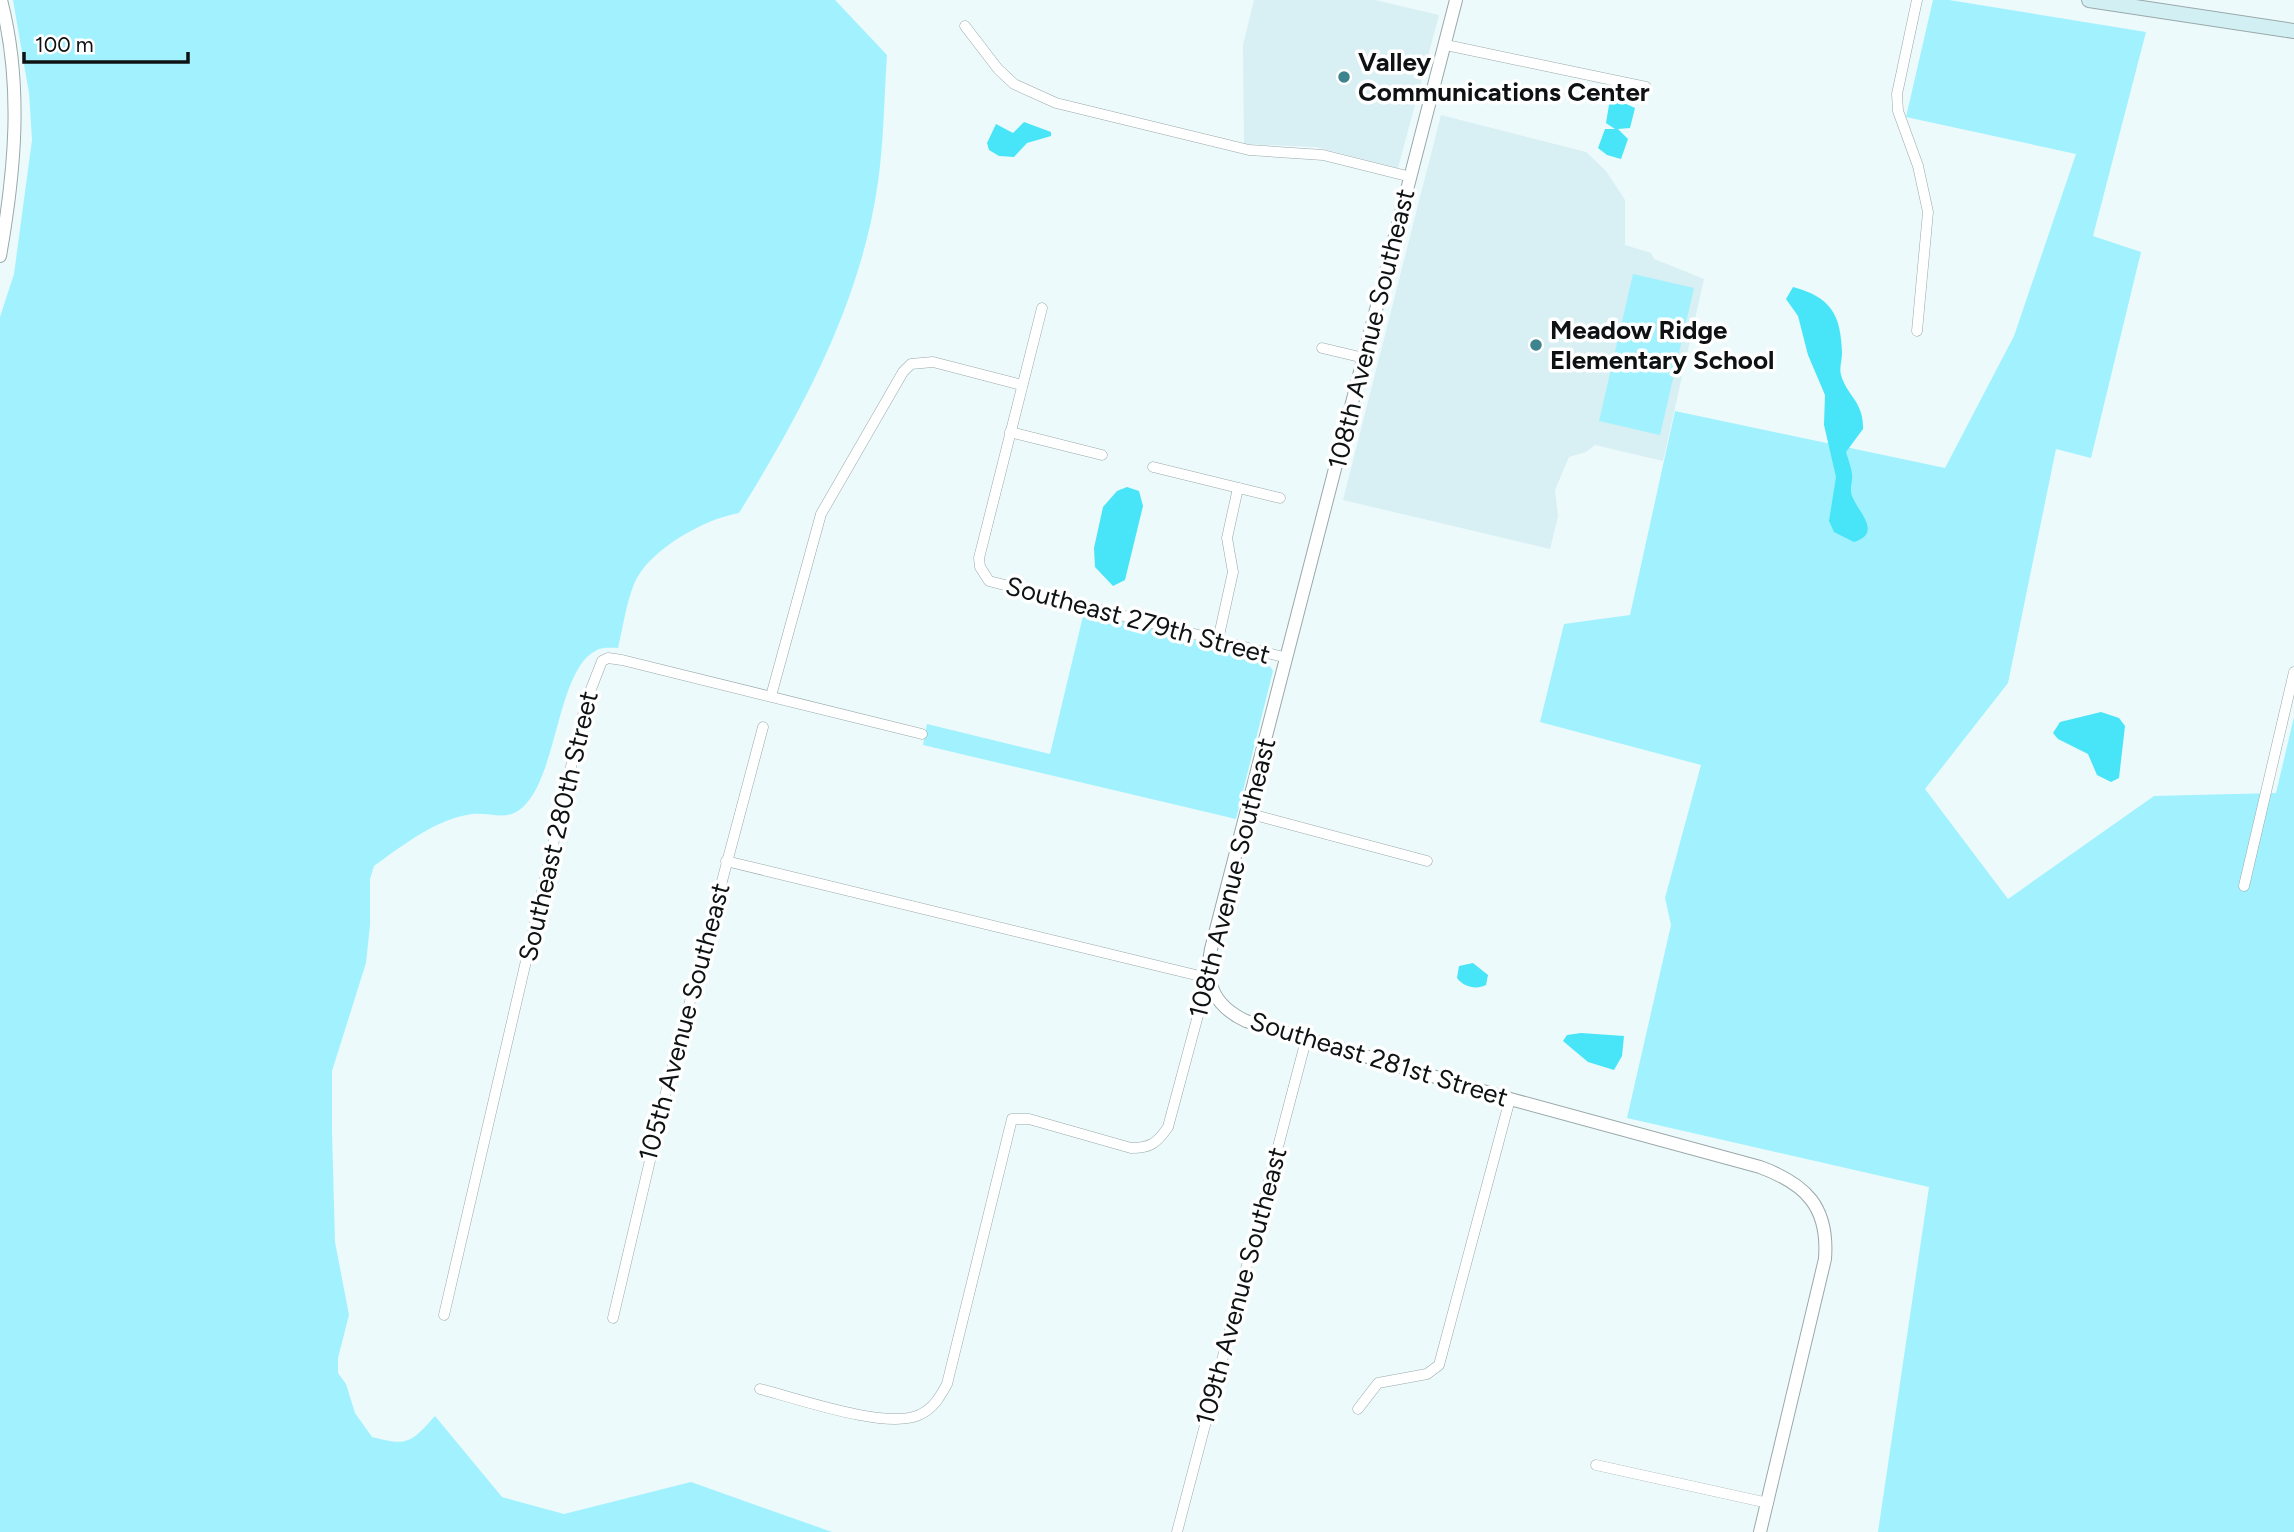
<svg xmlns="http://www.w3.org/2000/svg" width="2294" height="1532" font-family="Figtree,sans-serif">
<rect width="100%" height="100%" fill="#ecfafc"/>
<g fill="#d8eff3">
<path d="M 1254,0 L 1375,0 L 1439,15 L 1398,168 L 1316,147 L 1244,144 L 1243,45 Z"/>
<path d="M 1441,115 L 1586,152 L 1606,171 L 1625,200 L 1625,245 L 1651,253 L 1654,259 L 1704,279 L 1663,461 L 1595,445 L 1586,452 L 1569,457 L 1555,490 L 1558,516 L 1550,549 L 1343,500 Z"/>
</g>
<g fill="#a1f2fe">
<path d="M 13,0 L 835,0 L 887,55 C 884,97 884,140 878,182 C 861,303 802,411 739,513 C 704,519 648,550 634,584 C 626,604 623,627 618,648 C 612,648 603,647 597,650 C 557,668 558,775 523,807 C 507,822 491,812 472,814 C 436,819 403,845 374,866 L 370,879 L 370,925 L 366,963 L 332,1071 L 332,1131 L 335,1242 L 349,1315 L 338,1358 L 338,1373 L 346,1384 L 355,1413 L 372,1437 C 407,1446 410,1444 435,1416 L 502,1497 L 564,1514 L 691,1482 L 832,1532 L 0,1532 L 0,317 L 14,274 L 32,140 L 29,93 Z"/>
<path d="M 1933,0 L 1949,0 L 2146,32 L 2093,236 L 2141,252 L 2091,458 L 2056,449 L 2008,683 L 1925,789 L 2008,899 L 2154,796 L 2276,793 L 2294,717 L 2294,1532 L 1878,1532 L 1929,1187 L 1627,1118 L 1671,925 L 1665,898 L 1701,765 L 1540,722 L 1564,624 L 1630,615 L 1675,411 L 1945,468 L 2014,336 L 2076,154 L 1906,117 Z"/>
<path d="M 1633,274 L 1694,288 L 1660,435 L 1599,421 Z"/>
<path d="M 1084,612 L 1263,656 L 1273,671 L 1236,819 L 923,745 L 927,724 L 1050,754 Z"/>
</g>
<g fill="#48e4f7">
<path d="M 1615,99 L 1635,108 L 1630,128 L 1618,129 L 1628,139 L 1621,159 L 1607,155 L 1598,148 L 1605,129 L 1615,129 L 1606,123 L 1609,105 Z"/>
<path d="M 1024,122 L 1051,132 L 1051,136 L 1027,143 L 1014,157 L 999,156 L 989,150 L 987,143 L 996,124 L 1013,133 Z"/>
<path d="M 1793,287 C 1831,297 1841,315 1842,353 C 1842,361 1839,368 1841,375 C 1847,396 1864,402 1863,429 L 1846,452 C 1848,459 1851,466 1852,474 C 1853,481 1849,489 1852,496 C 1858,512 1883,533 1854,542 L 1834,532 L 1829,521 L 1836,477 L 1824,425 L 1825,395 L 1808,355 L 1798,316 L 1786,299 Z"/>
<path d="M 1127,487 L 1139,491 L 1143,506 L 1125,580 L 1113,586 L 1095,567 L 1094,548 L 1103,507 L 1117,491 Z"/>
<path d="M 2101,712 L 2119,718 L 2125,726 L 2119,778 L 2111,782 L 2097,775 L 2088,754 L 2058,739 L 2053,733 L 2060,722 Z"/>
<path d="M 1473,963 L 1488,975 L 1486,985 C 1476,990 1464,987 1457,978 L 1459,966 Z"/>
<path d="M 1581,1033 L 1624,1036 L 1622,1056 L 1614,1070 L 1588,1062 L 1563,1041 L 1567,1035 Z"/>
</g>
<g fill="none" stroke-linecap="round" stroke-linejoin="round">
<defs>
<g id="minor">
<path d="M 965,26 L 998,69 L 1014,84 L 1056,103 L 1249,150 L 1323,155 L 1411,177"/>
<path d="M 1446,45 L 1646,87"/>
<path d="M 1042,308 L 979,558 L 980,567 L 989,581 L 1287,658"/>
<path d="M 1917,331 L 1928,212 L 1918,166 L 1898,111 L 1897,94 L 1917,0"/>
<path d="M 1322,348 L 1364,358"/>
<path d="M 1010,432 L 1102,455"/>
<path d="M 1153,467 L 1280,498"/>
<path d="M 1218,640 L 1233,572 L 1227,538 L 1238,488"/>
<path d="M 771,696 L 821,514 L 903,372 L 911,364 L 933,362 L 1022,385"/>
<path d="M 1247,813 L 1427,861"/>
<path d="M 726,861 L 1208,978 L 1168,1127 C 1157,1143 1151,1148 1131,1148 L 1029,1119 L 1012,1119 L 947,1384 C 940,1397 933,1409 919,1415 C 886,1430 796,1398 760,1389"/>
<path d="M 2244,886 L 2294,672"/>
<path d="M 444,1315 L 586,702 L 602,661 L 608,658 L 622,660 L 922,734"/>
<path d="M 613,1318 L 667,1088 L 763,727"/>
<path d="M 1358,1409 L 1378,1383 L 1427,1374 L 1439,1365 L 1510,1099"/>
<path d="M 1596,1465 L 1768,1503"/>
<path d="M 1177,1532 L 1306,1040"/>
</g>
<g id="tertiary">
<path d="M 1456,0 L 1211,949 C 1204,983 1214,1006 1246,1021 L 1510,1099 L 1760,1167 C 1806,1184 1829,1207 1825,1259 L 1760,1532"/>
<path d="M 0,256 C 15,171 23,85 1,0"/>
</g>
<path id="secondary" d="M 2089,0 L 2294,31"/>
</defs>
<use href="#minor" stroke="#9aa8a9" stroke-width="11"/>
<use href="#tertiary" stroke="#9aa8a9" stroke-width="14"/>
<use href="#secondary" stroke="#9aa8a9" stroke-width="16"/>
<use href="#minor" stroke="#fff" stroke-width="10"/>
<use href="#tertiary" stroke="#fff" stroke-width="12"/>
<use href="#secondary" stroke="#d2f0f4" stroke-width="14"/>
</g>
<g fill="#3d848e" stroke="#fff" stroke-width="2.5">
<circle cx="1344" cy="77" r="7"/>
<circle cx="1536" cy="345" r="7"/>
</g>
<g text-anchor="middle" stroke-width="7" stroke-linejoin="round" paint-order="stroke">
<g font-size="26" font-weight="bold" fill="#0e1213" stroke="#fff" text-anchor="start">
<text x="1358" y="71">Valley<tspan x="1358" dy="30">Communications Center</tspan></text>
<text x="1550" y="339">Meadow Ridge<tspan x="1550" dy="30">Elementary School</tspan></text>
</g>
<g font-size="26" fill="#0e1213" stroke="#fff">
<text transform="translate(1371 329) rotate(-76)" y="9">108th Avenue Southeast</text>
<text transform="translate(1138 620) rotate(15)" y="9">Southeast 279th Street</text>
<text transform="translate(558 826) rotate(-77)" y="9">Southeast 280th Street</text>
<text transform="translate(1232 878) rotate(-76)" y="9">108th Avenue Southeast</text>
<text transform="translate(684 1022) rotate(-75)" y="9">105th Avenue Southeast</text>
<text transform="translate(1379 1059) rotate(17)" y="9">Southeast 281st Street</text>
<text transform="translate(1241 1286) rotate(-75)" y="9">109th Avenue Southeast</text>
</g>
</g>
<path d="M24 52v10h164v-10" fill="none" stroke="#0e1213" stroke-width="3.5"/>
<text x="35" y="52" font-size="21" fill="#0e1213" stroke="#ffffff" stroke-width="5" paint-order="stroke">100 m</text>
</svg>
